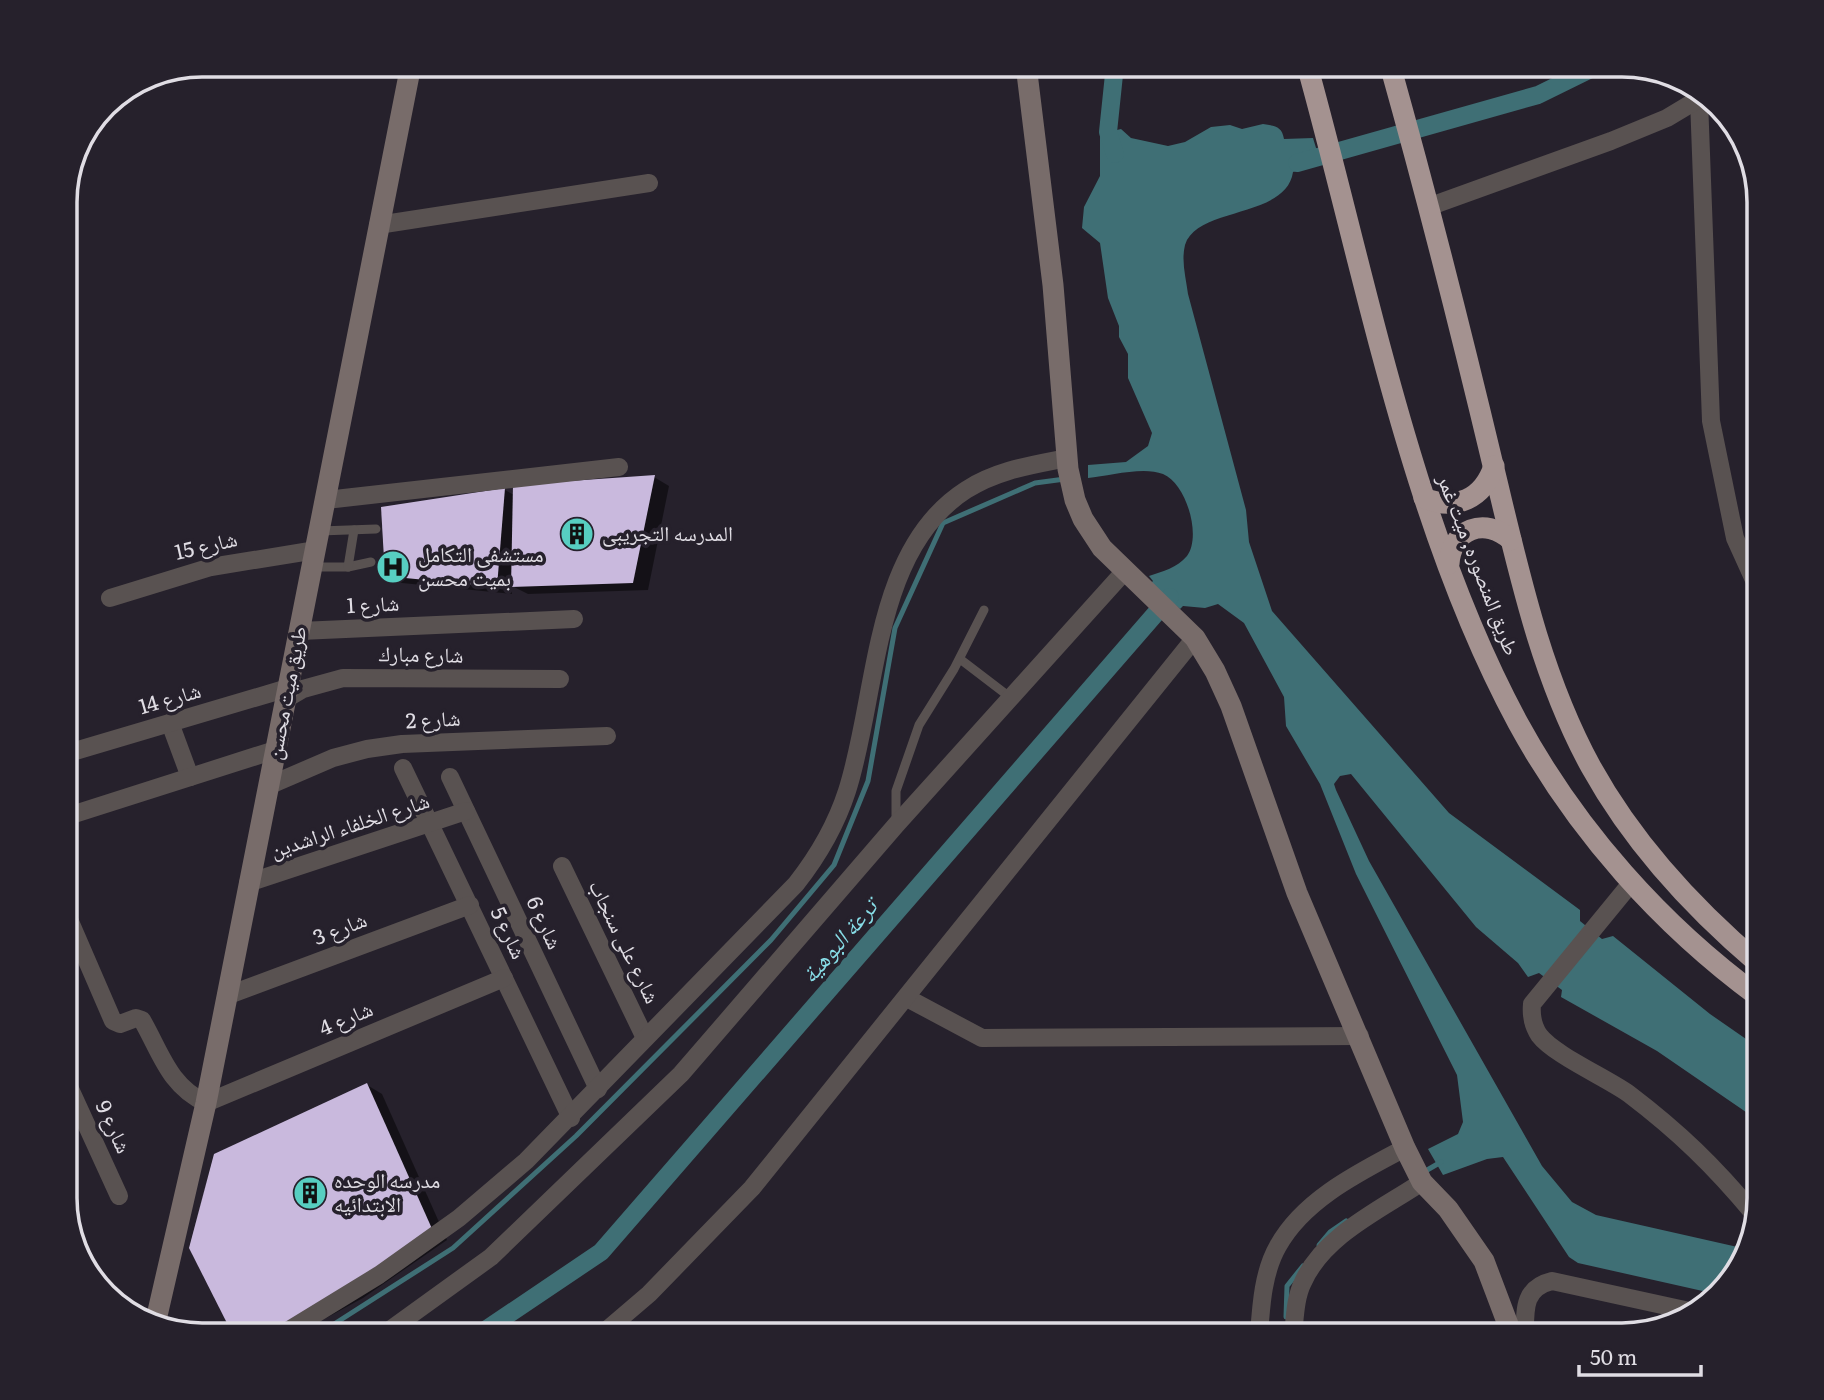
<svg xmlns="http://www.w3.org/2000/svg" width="1824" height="1400" font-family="Literata,'Noto Naskh Arabic',serif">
<rect width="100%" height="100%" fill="#26212c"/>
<path fill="#3f6f75" d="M 1263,124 C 1275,126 1282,126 1284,139 L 1313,138 L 1320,161 L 1293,172 C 1286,219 1197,206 1185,245 C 1181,261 1186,278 1188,294 L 1246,510 L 1249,542 L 1272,611 L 1449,813 L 1580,910 L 1580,921 L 1602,939 L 1613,936 L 1710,1014 L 1759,1048 L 1759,1121 L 1657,1051 L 1561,997 L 1562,990 L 1539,973 L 1528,977 L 1518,963 L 1476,927 L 1351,774 L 1340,776 L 1334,784 L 1336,790 L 1369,861 L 1542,1166 L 1572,1202 L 1596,1215 L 1742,1248 L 1731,1282 L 1716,1294 L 1578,1263 L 1569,1257 L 1503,1157 L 1487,1159 L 1443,1175 L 1428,1149 L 1458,1134 L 1463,1122 L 1457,1075 L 1356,874 L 1320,784 L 1286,726 L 1284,697 L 1244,623 L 1218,604 L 1205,608 L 1183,606 L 1180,609 L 1150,584 L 1153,581 L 1149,576 C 1163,571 1177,568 1187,556 C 1202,536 1186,483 1163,474 C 1143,466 1109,476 1088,478 L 1088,465 L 1126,462 L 1148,446 L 1152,433 L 1128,378 L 1128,354 L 1119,337 L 1119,326 L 1108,298 L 1100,243 L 1082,228 L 1084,207 L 1100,176 L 1100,134 L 1121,129 L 1131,138 L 1168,146 L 1185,142 L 1211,127 L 1230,125 L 1242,129 Z"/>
<g fill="#0007">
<path d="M 654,477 L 669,486 L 648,590 L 528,594 L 512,586 L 512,594 L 402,583 L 387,575 L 383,508 L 505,490 L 514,495 Z"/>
<path d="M 367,1085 L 382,1094 L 447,1240 L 363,1298 L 295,1335 L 235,1335 L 191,1248 Z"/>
</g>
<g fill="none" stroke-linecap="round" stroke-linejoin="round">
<g stroke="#3f6f75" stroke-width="5">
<path d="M 1422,1173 L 1441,1162"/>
<path d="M 1319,1245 L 1330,1232 L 1346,1221"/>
<path d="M 1286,1317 L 1287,1286 L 1303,1266"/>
<path d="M 317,1335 L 453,1248 L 576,1136 L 771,940 L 834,865 L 868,781 L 895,628 L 943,523 L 1035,483 L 1065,479"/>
</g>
<g stroke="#3f6f75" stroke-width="18">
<path d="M 1115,65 L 1108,132 L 1115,154"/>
<path d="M 1297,163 L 1538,95 L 1599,65"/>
<path d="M 478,1335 L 601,1252 L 1170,597"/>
</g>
</g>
<g fill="#c9b9dd">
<path d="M 655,475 L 633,583 L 511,587 L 513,485 Z"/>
<path d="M 505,488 L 497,587 L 385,576 L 381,507 Z"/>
<path d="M 367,1083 L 433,1231 L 348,1290 L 266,1335 L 233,1335 L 189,1248 L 214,1154 Z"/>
</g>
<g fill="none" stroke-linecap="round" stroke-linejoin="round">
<g stroke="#595251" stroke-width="9">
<path d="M 320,531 L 376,529"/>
<path d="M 312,567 L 348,567 L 371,562"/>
<path d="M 348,567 L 354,530"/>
<path d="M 960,659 L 1011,698"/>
<path d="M 896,823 L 896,791 L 919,725 L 954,669 L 984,610"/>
</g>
<g stroke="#595251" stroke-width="18">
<path d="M 1699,100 L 1711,421 L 1735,538 L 1759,591"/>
<path d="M 1428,207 L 1611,141 L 1667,118 L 1707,94"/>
<path d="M 378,225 L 649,183"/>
<path d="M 326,500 L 619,467"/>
<path d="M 110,598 L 211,567 L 316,550"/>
<path d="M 300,631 L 574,619"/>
<path d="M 286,699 L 303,689 L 343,678 L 560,679"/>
<path d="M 170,723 L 190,777"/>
<path d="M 65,754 L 288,688"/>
<path d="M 403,768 L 571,1118"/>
<path d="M 450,777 L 598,1089"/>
<path d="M 268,786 L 333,758 L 367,749 L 402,744 L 607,736"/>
<path d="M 65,817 L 275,750"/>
<path d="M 562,866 L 645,1038"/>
<path d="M 1632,882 L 1532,1004 C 1531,1015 1533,1026 1539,1035 C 1554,1055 1607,1078 1629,1094 C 1679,1132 1714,1166 1754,1214"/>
<path d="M 248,883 L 466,811"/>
<path d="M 65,910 L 113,1021 L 120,1024 L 136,1018 L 142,1020 C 161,1053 169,1086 206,1103 L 504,978"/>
<path d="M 226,996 L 470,905"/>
<path d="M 907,998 L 982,1038 L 1360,1036"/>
<path d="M 65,1078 L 119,1196"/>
<path d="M 281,1335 L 379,1275 L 459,1218 L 526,1161 L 796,884 C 818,856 836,825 847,791 C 878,695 872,550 966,490 C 997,470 1032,465 1067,458"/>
<path d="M 383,1335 L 491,1257 L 681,1074 L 896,825 L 1124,572"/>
<path d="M 601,1335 L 649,1294 L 752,1188 L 1195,638"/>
<path d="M 1259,1335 C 1261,1306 1263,1272 1278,1246 C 1304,1199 1360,1172 1405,1148"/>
<path d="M 1293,1335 C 1295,1318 1295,1298 1303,1282 C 1324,1235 1382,1209 1422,1182"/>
<path d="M 1525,1335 C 1525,1310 1523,1288 1552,1281 L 1694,1312"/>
</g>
<g stroke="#786c6a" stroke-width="21">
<path d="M 1026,65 L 1053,285 L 1068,469 L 1075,500 L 1083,519 L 1102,548 L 1195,638 L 1215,671 L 1231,706 L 1297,893 L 1405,1148 L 1422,1182 L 1448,1209 L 1484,1261 L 1512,1335"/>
<path d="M 156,1320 L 206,1103 L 411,65"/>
</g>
<g stroke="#a49290" stroke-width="21">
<path d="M 1307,65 C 1367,281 1411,525 1518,723 C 1577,831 1661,925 1759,997"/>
<path d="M 1390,65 C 1427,197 1461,331 1493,465 C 1518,568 1540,674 1591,767 C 1633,843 1693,908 1759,964"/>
<path d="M 1424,498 C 1456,511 1483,499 1494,466"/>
<path d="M 1449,564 C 1451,529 1485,516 1511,540"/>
</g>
</g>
<defs>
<symbol id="building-disc" viewBox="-11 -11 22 22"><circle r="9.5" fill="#57cec1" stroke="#26212c"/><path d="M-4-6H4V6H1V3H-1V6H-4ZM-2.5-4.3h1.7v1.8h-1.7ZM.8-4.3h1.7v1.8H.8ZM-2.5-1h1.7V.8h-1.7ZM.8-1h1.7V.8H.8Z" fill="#111"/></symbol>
<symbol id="hospital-disc" viewBox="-11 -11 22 22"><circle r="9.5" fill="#57cec1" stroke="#26212c"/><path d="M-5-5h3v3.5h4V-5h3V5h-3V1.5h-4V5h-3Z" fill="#111"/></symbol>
</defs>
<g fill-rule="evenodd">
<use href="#building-disc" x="558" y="515" width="38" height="38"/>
<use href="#hospital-disc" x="374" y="548" width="38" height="38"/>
<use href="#building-disc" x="291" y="1174" width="38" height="38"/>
</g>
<g text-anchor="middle" stroke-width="7" stroke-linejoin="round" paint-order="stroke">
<g font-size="21" fill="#e0dde4" stroke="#26212c" text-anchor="start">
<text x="602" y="541">المدرسه التجريبى</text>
<text x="418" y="562">مستشفى التكامل<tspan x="418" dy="24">بميت محسن</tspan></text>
<text x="334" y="1188">مدرسه الوحده<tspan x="334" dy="24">الابتدائيه</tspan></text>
</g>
<g font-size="21" fill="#e0dde4" stroke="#26212c">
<text transform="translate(206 546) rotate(-13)" y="7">شارع 15</text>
<text transform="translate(1478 565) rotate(69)" y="7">طريق المنصوره, ميت غمر</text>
<text transform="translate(373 605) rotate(-3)" y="7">شارع 1</text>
<text transform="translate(421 655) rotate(1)" y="7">شارع مبارك</text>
<text transform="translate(287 693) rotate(-79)" y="7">طريق ميت محسن</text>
<text transform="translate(170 699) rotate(-16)" y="7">شارع 14</text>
<text transform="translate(433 720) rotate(-3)" y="7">شارع 2</text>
<text transform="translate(350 826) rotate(-18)" y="7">شارع الخلفاء الراشدين</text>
<text transform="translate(544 923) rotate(65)" y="7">شارع 6</text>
<text transform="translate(340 929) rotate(-21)" y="7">شارع 3</text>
<text transform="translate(508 933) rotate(65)" y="7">شارع 5</text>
<text transform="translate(624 942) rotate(64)" y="7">شارع على سنجاب</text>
<text transform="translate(346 1019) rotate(-23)" y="7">شارع 4</text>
<text transform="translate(113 1127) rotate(65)" y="7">شارع 9</text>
</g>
<g font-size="23" font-style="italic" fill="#87dce6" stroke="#26212c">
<text transform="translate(839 941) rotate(-49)" y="8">ترعة البوهية</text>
</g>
</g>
<path d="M0 0H1824V1400H0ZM202 77H1622A125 125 0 0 1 1747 202V1198A125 125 0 0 1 1622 1323H202A125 125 0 0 1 77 1198V202A125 125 0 0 1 202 77Z" fill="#26212c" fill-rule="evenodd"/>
<path fill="none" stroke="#e0dde4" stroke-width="3.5" d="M202 77H1622A125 125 0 0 1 1747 202V1198A125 125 0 0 1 1622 1323H202A125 125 0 0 1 77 1198V202A125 125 0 0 1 202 77Z"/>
<path d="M1579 1365v10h122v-10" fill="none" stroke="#e0dde4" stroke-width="3.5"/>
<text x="1590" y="1365" font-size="21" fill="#e0dde4" stroke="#26212c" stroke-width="5" paint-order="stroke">50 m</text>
</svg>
